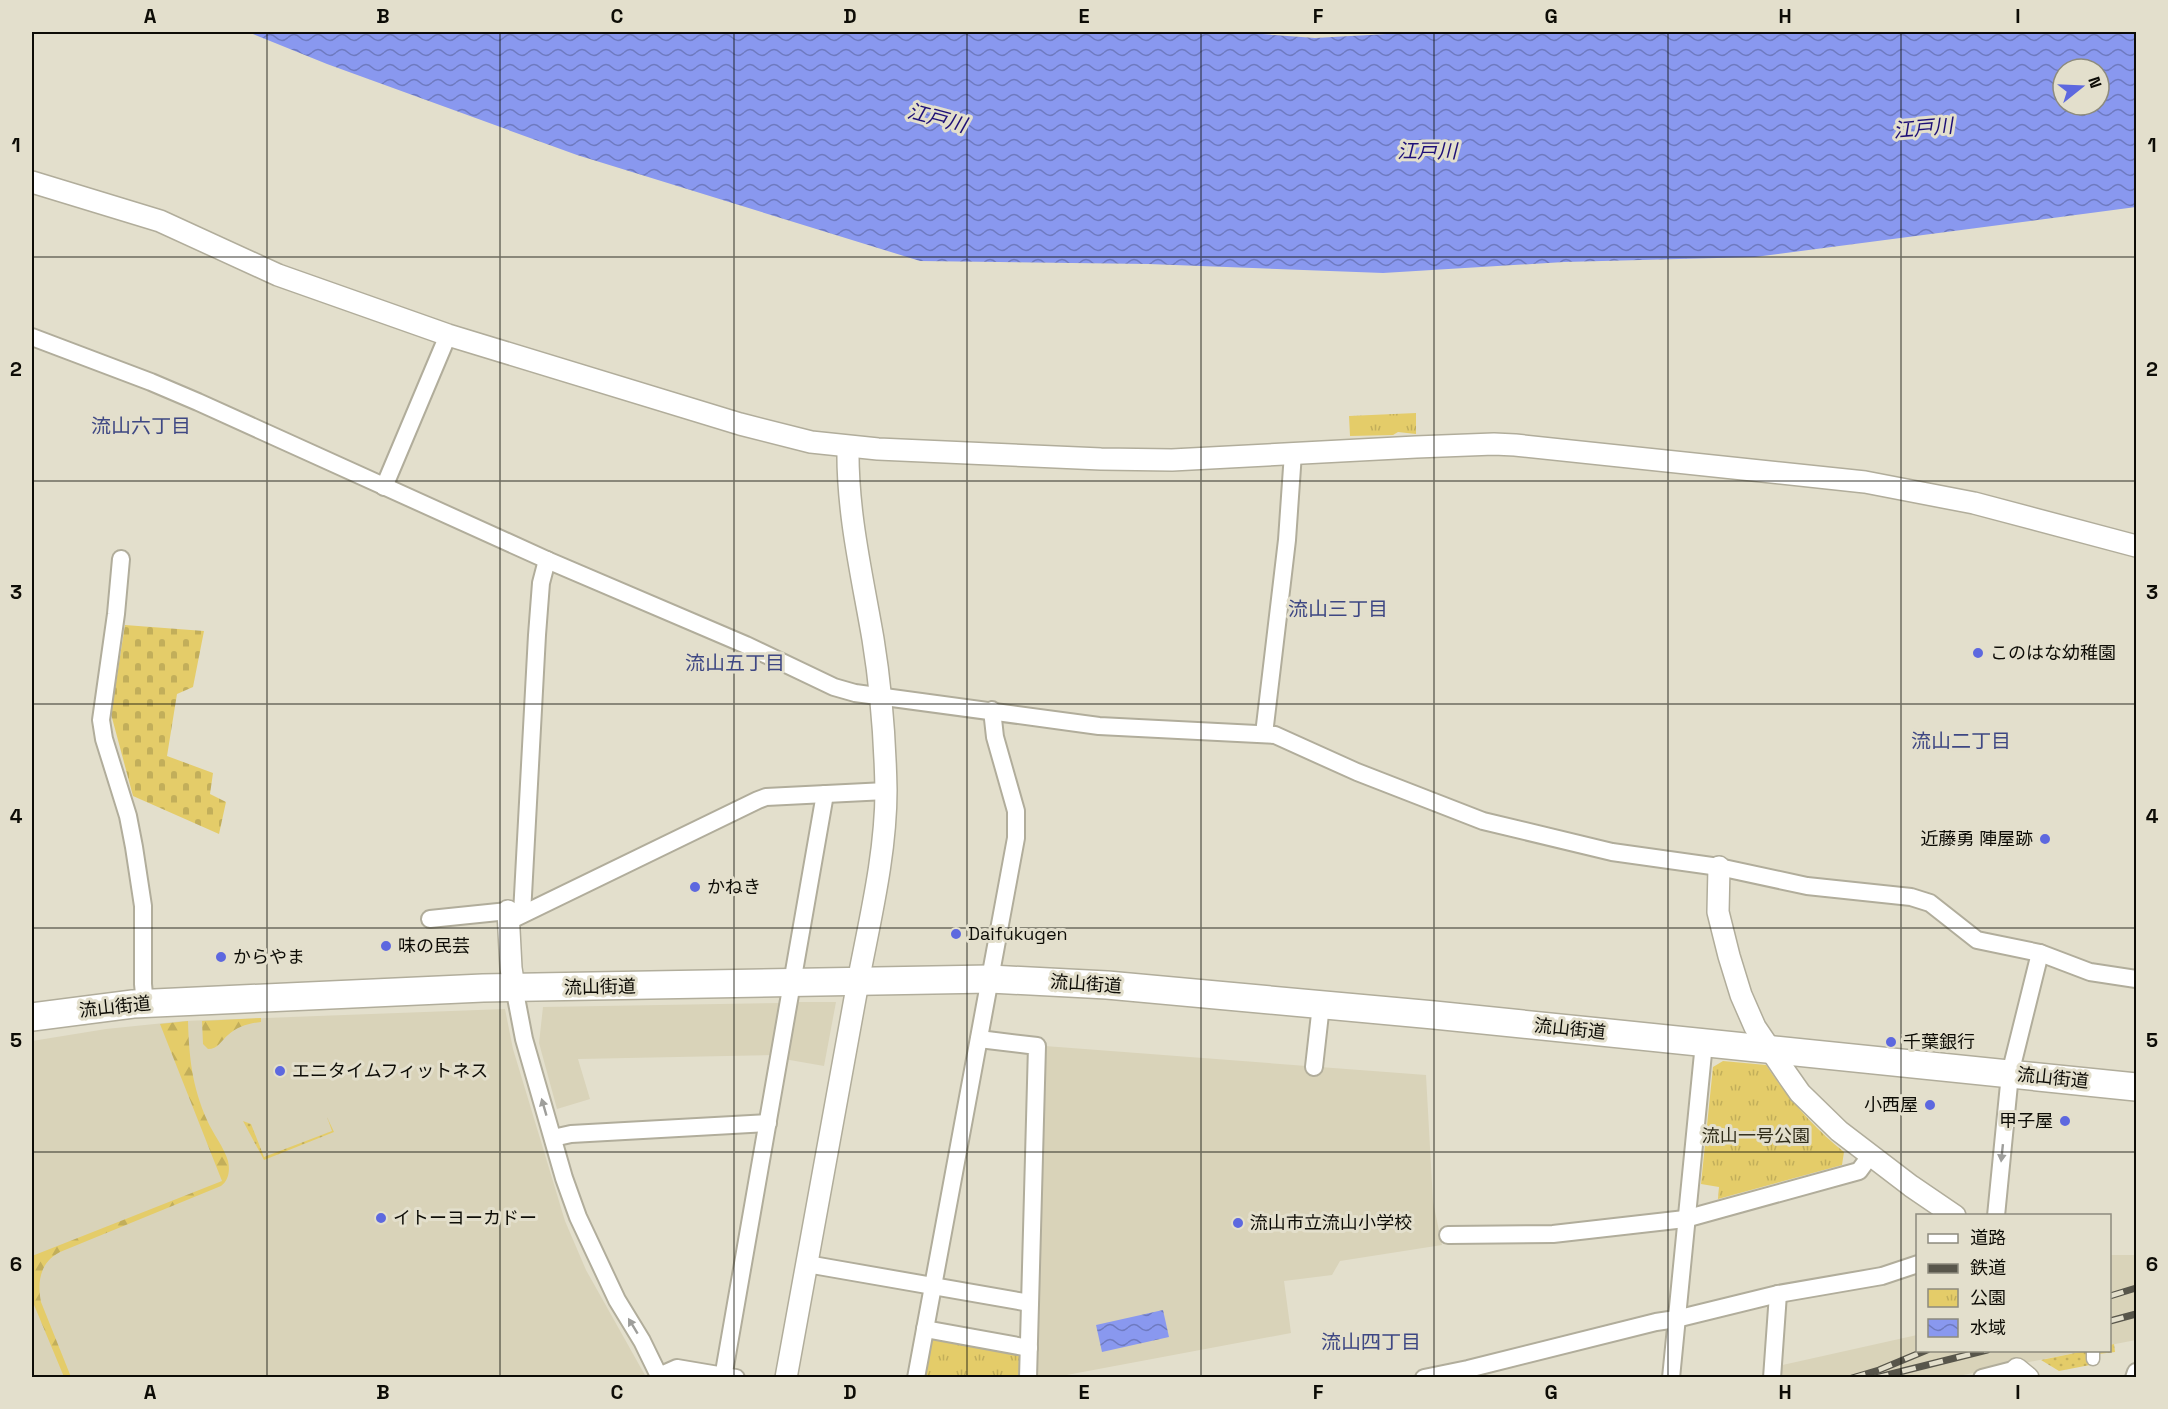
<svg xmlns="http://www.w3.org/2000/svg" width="2168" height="1409" font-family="'Space Grotesk','Noto Sans JP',sans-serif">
<defs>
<pattern id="grass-dots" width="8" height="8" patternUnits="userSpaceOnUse" patternTransform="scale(1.5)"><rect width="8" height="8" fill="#e4cc69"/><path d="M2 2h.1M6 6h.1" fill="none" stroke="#c2ae5a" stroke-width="1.8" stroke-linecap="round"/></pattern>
<pattern id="forest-firs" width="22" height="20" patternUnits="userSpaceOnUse" patternTransform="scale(1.5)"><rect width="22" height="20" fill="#e4cc69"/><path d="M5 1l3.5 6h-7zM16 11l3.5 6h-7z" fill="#c2ae5a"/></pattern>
<pattern id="cemetery-stones" width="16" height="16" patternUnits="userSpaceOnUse" patternTransform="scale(1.5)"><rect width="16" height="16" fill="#e4cc69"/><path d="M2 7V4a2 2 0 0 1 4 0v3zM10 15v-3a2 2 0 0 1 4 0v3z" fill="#c2ae5a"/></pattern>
<pattern id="park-tufts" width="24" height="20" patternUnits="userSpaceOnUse" patternTransform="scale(1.5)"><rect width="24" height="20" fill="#e4cc69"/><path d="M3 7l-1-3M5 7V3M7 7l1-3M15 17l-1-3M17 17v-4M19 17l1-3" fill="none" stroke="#c2ae5a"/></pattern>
<pattern id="water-waves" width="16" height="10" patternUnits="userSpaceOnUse" patternTransform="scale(1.5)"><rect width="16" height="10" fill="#8998ef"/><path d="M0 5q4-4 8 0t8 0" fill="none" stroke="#6e7ac0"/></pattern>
</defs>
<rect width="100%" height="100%" fill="#e3dfcc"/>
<g fill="#d9d3b9">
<path d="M 795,1002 L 836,1002 L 824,1066 L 784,1059 Z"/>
<path d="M 783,1003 L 774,1055 L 578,1059 L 590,1099 L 557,1109 L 539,1043 L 543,1007 Z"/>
<path d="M 505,1009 L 513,1049 L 565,1221 L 586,1270 L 646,1377 L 32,1378 L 32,1041 L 106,1029 L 184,1021 Z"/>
<path d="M 1045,1046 L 1426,1075 L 1433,1202 L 1442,1245 L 1340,1261 L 1332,1275 L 1284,1281 L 1291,1333 L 1056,1377 L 1035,1378 Z"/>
<path d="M 2110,1255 L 2136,1255 L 2136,1340 L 2110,1345 Z"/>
<path d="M 1917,1335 L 1918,1350 L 2085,1351 L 1953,1377 L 1777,1378 L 1778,1366 Z"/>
</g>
<g fill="url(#grass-dots)">
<path d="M 327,1117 L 334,1132 L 264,1160 L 243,1121 L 251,1124 L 264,1157 L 332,1131 Z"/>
<path d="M 2114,1344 L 2115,1352 L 2090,1355 L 2090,1365 L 2059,1371 L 2041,1360 L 2085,1351 L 2110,1350 L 2110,1345 Z"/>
</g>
<g fill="url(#forest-firs)">
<path d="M 261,1018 L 261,1022 C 249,1023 237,1027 228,1035 C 221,1041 218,1049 208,1049 L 203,1044 L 202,1021 Z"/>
<path d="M 188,1021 C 189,1057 192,1086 207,1120 C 213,1134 224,1147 228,1161 C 230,1170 229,1180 221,1186 L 60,1252 C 40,1262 37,1282 41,1302 L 71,1377 L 64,1377 L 32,1300 L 32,1256 L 222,1181 L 160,1024 Z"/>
</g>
<path fill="url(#cemetery-stones)" d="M 125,625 L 204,631 L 193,687 L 177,694 L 167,756 L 213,773 L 210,794 L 226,802 L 219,834 L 133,796 L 111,714 Z"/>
<g fill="url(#park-tufts)">
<path d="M 1416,413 L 1416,434 L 1398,432 L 1393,435 L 1350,436 L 1349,416 Z"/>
<path d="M 1723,1061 L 1766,1065 C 1788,1098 1813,1127 1844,1152 L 1842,1165 L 1718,1199 L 1719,1187 L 1701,1184 L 1713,1067 Z"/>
<path d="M 937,1337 L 1016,1352 L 1022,1357 L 1022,1377 L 922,1378 L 929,1340 Z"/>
</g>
<g fill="url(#water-waves)" fill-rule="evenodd">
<path d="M 248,32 L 1235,32 L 1315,38 L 1423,32 L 2136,32 L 2136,207 L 1755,257 L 1564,262 L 1383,273 L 1148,264 L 920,261 L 577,155 L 327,64 ZM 2063,69 L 2099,69 L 2099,105 L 2063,105 Z"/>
<path d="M 1163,1310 L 1169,1337 L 1102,1352 L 1096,1325 Z"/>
</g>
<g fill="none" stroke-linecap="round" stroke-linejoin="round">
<defs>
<path id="pedestrian" d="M 2093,1350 L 2093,1359"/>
<g id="minor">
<path d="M 32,337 L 151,382 L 198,402 L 547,560 L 746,645 L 834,687 L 855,693 L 1099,726 L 1275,735 L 1357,772 L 1483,821 L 1612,852 L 1719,867 L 1807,886 L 1911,897 L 1930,903 L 1977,940 L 2040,953 L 2090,972 L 2136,979"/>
<path d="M 384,487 L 448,335"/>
<path d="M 121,559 L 116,614 L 101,720 L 104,739 L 128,816 L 134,847 L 143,906 L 143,984 L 145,1004"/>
<path d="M 1264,734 L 1287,540 L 1293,453"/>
<path d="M 522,914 L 537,635 L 541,583 L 547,560"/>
<path d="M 430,919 L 508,911"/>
<path d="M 509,921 L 758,800 L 766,797 L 886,791"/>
<path d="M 514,987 L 524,1039 L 564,1178 L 578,1217 L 617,1300 L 642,1341 L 660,1378"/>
<path d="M 979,1039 L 1037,1046 L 1028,1378"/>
<path d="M 1314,1067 L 1321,1005"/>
<path d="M 553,1138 L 571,1134 L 768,1123"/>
<path d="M 1996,1216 L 2010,1074 L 2040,953"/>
<path d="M 1448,1235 L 1553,1234 L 1685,1219 L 1859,1171 L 1870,1156"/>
<path d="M 807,1264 L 1030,1303"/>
<path d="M 925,1329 L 1029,1348"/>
<path d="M 659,1376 L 677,1368 L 736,1378"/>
<path d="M 723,1378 L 825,794"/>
<path d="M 916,1378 L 1016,838 L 1016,811 L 995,737 L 992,710"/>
<path d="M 1424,1378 L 1468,1369 L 1656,1322 L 1676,1319 L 1778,1294 L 1882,1276 L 1918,1264"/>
<path d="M 1671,1378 L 1704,1043"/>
<path d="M 1772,1378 L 1778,1294"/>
<path d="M 1982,1378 L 2017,1369"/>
<path d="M 2134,1378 L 2136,1372"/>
</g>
<g id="tertiary">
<path d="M 32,182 L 160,221 L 278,275 L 448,335 L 740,424 L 811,442 L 878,449 L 1101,459 L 1172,460 L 1416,447 L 1494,444 L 1515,445 L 1865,482 L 1974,503 L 2136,546"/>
<path d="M 1719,867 L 1718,912 L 1729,956 L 1741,995 L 1755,1027 L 1786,1073 L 1800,1093 L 1839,1131 L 1911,1186 L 1955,1216"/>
<path d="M 508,911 L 511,968 L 514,987"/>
<path d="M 2017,1369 L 2028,1378"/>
<path d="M 786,1378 C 810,1246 834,1114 858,982 C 870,919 886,854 886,790 C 885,740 881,688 873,639 C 862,575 847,513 848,447"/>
</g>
<path id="primary" d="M 32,1017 L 133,1004 L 483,988 L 990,979 L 1107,985 L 1434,1015 L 2136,1087"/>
</defs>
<use href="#pedestrian" stroke="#b1ad9b" stroke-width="15"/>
<use href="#minor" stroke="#b1ad9b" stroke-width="20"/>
<use href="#tertiary" stroke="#b1ad9b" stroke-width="24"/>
<use href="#primary" stroke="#b1ad9b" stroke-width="30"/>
<use href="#pedestrian" stroke="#fff" stroke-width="12"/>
<use href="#minor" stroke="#fff" stroke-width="16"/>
<use href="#tertiary" stroke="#fff" stroke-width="21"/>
<use href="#primary" stroke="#fff" stroke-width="27"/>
<defs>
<g id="rail">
<path d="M 2110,1296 L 2136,1288"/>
<path d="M 2110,1321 L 2136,1314"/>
<path d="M 1852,1378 L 1879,1370 L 1927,1350"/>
<path d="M 1875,1378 L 1987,1350"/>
</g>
</defs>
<use href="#rail" stroke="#58564b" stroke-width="7"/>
<use href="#rail" stroke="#e3dfcc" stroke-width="4.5" stroke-dasharray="14" stroke-linecap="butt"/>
</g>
<defs><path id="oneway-solid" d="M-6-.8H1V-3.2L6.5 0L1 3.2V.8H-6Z" transform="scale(1.5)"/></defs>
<g fill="#9e9e9b">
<use href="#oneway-solid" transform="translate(544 1107) rotate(-106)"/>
<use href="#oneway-solid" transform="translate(2002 1153) rotate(96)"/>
<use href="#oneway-solid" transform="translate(633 1326) rotate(-121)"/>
</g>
<path fill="none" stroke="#0d0c06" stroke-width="1.5" stroke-opacity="0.55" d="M 267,32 L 267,1378M 500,32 L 500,1378M 734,32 L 734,1378M 967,32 L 967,1378M 1201,32 L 1201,1378M 1434,32 L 1434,1378M 1668,32 L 1668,1378M 1901,32 L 1901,1378M 32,257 L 2136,257M 32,481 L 2136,481M 32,704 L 2136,704M 32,928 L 2136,928M 32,1152 L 2136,1152"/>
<g fill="#5d68df" stroke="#e3dfcc" stroke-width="2">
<circle cx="1978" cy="653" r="6"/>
<circle cx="2045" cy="839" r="6"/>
<circle cx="695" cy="887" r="6"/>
<circle cx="956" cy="934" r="6"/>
<circle cx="386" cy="946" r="6"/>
<circle cx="221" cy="957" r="6"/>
<circle cx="1891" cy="1042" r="6"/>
<circle cx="280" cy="1071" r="6"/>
<circle cx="1930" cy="1105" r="6"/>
<circle cx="2065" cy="1121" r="6"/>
<circle cx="381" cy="1218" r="6"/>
<circle cx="1238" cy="1223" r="6"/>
</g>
<g text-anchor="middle" stroke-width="6" stroke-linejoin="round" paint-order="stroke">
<g font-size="18" fill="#0d0c06" stroke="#e3dfcc" text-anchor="start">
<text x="1990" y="659">このはな幼稚園</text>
<text x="2033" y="845" text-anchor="end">近藤勇 陣屋跡</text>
<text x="707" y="893">かねき</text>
<text x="968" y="940">Daifukugen</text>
<text x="398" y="952">味の民芸</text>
<text x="233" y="963">からやま</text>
<text x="1903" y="1048">千葉銀行</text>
<text x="292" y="1077">エニタイムフィットネス</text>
<text x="1918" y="1111" text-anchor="end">小西屋</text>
<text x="2053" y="1127" text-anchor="end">甲子屋</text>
<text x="393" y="1224">イトーヨーカドー</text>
<text x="1250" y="1229">流山市立流山小学校</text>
</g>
<g font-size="18" fill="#0d0c06" stroke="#e3dfcc">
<text transform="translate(1086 984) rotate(4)" y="6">流山街道</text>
<text transform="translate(600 987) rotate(-1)" y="6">流山街道</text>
<text transform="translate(115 1007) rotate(-6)" y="6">流山街道</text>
<text transform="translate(1570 1029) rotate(6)" y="6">流山街道</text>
<text transform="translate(2053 1078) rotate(6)" y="6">流山街道</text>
</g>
<g font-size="18" fill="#302c19" stroke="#e3dfcc">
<text x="1756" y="1142">流山一号公園</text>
</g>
<g font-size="20" font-style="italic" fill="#1d0f77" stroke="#e3dfcc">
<text transform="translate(937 118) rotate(15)" y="7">江戸川</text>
<text transform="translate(1923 128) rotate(-5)" y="7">江戸川</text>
<text x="1427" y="158">江戸川</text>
</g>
<g font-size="20" fill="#3e4783" stroke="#e3dfcc">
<text x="141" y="433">流山六丁目</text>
<text x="1338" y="616">流山三丁目</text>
<text x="735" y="670">流山五丁目</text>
<text x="1961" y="748">流山二丁目</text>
<text x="1371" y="1349">流山四丁目</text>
</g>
</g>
<rect width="2168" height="1409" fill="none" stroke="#e3dfcc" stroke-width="66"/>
<rect x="1916" y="1214" width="195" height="138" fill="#e3dfcc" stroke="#8d8b7d" stroke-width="1.5"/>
<rect x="1928" y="1234" width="30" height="9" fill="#ffffff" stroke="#8d8b7d" stroke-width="1.5"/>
<text x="1970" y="1244" font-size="18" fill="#0d0c06">道路</text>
<rect x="1928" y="1264" width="30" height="9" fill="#58564b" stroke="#8d8b7d" stroke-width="1.5"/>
<text x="1970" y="1274" font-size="18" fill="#0d0c06">鉄道</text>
<rect x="1928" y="1289" width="30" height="18" fill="url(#park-tufts)" stroke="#8d8b7d" stroke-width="1.5"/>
<text x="1970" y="1304" font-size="18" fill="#0d0c06">公園</text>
<rect x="1928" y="1319" width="30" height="18" fill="url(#water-waves)" stroke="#8d8b7d" stroke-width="1.5"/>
<text x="1970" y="1334" font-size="18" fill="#0d0c06">水域</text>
<g transform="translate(2081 87) rotate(72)"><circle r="28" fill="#e3dfcc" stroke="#8d8b7d" stroke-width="1.5"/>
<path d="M0-4.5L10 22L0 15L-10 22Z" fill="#5d68df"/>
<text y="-9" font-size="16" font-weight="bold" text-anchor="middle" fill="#0d0c06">N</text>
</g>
<rect x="33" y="33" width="2102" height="1343" fill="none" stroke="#0d0c06" stroke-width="2"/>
<g font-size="20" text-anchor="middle" font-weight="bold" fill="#0d0c06">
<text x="150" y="23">A</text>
<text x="383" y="23">B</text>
<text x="617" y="23">C</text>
<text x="850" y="23">D</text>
<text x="1084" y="23">E</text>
<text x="1318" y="23">F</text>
<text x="1551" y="23">G</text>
<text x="1785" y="23">H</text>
<text x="2018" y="23">I</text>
<text x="16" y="152">1</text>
<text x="2152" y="152">1</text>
<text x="16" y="376">2</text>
<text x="2152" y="376">2</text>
<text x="16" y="599">3</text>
<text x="2152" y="599">3</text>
<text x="16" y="823">4</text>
<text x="2152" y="823">4</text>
<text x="16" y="1047">5</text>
<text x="2152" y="1047">5</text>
<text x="16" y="1271">6</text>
<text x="2152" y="1271">6</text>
<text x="150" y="1399">A</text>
<text x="383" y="1399">B</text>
<text x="617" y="1399">C</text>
<text x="850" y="1399">D</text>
<text x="1084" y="1399">E</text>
<text x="1318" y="1399">F</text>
<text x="1551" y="1399">G</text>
<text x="1785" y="1399">H</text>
<text x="2018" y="1399">I</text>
</g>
</svg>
